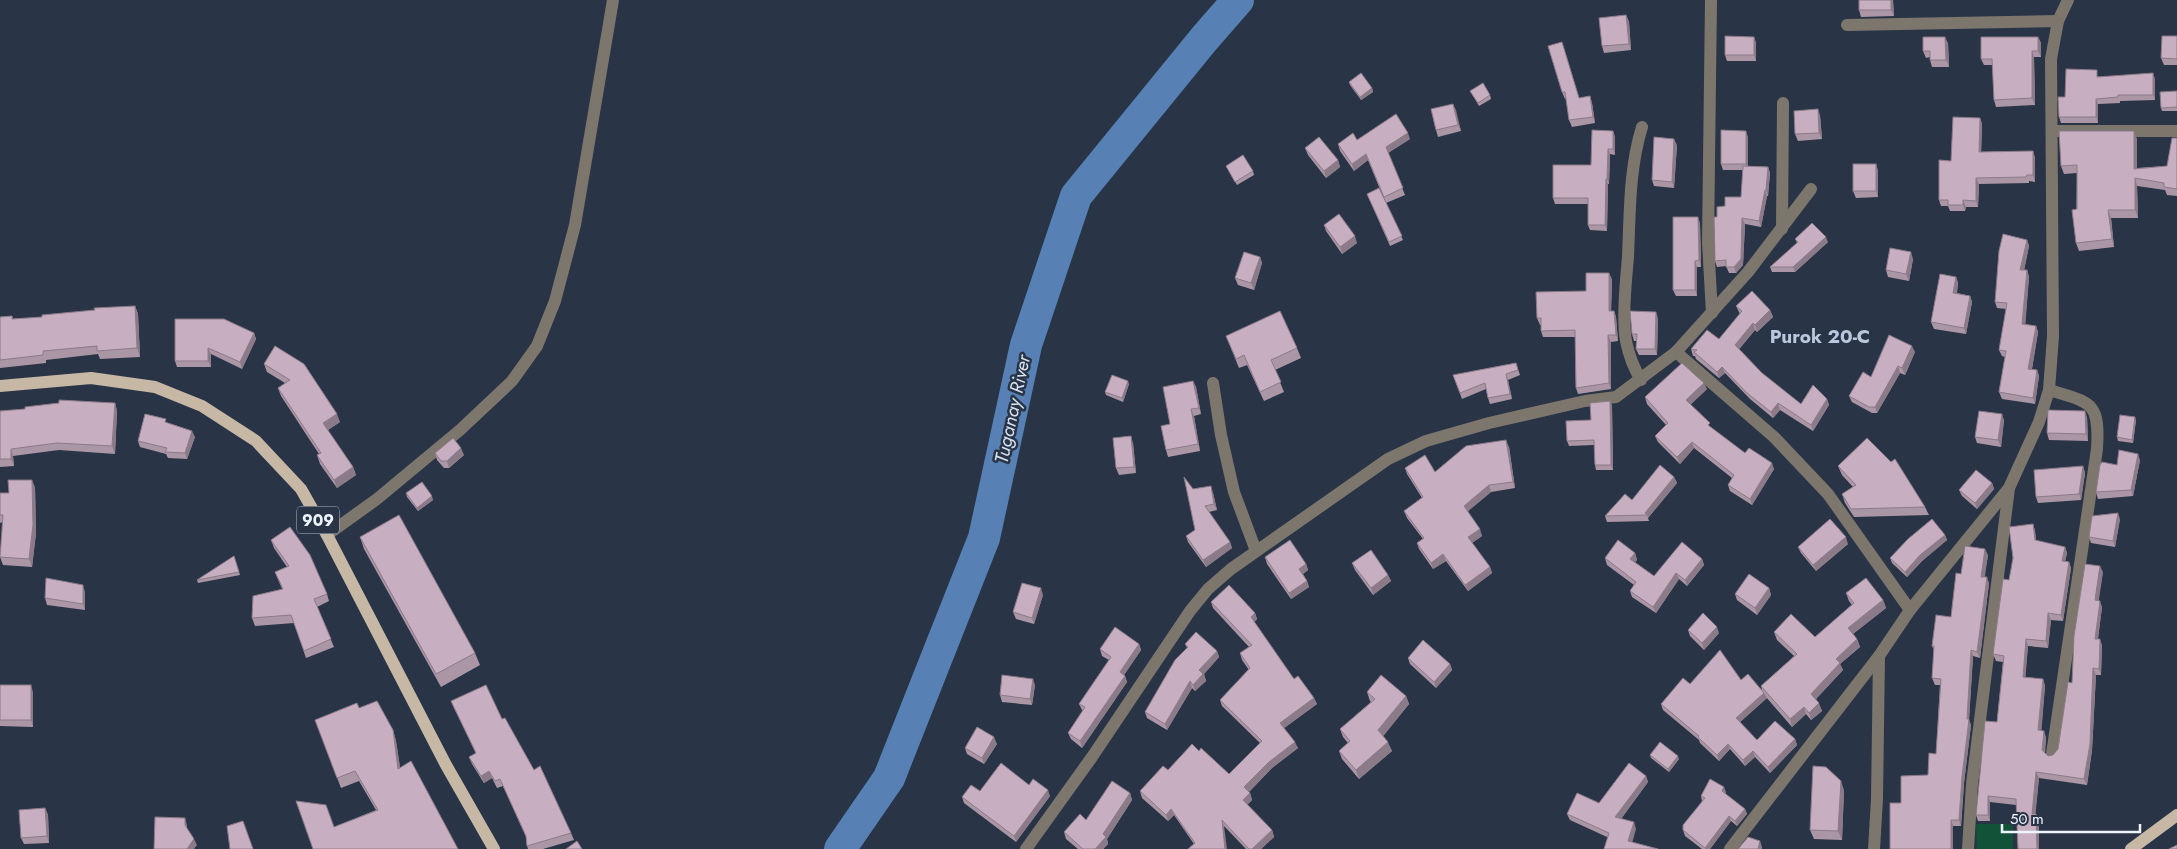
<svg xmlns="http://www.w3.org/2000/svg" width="2177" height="849" font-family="Jost,sans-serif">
<rect width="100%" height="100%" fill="#293446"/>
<path fill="#125239" d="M 1976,824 L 2013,824 L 2013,849 L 1977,849 Z"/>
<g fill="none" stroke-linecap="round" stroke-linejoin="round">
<path stroke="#5780b5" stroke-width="32" d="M 840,849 L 889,778 L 984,538 L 1026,345 L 1076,196 L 1204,39 L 1238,0"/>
<g stroke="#7d766d" stroke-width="12">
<path d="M 1711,0 L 1708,243 L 1712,313"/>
<path d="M 1847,25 L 2058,21"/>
<path d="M 2052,131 L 2177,131"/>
<path d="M 1782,229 L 1783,103"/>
<path d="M 1676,352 L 1748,272 L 1811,189"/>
<path d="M 1641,380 C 1633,367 1629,356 1626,341 C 1622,317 1626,281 1628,257 C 1630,213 1629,169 1642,127"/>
<path d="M 1213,383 L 1221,435 L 1234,492 L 1256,551"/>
<path d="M 2049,390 C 2091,403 2100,401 2097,449 L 2052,754"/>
<path d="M 327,535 L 377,499 L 460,430 L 512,381 L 537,346 L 555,301 L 575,225 L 613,0"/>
<path d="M 1026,849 L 1092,757 L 1190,611 L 1208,589 L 1231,569 L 1388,459 L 1426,441 L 1489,423 L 1585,401 L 1616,397 L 1676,352 L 1774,437 L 1828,494 L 1910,610"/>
<path d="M 1730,849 L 1879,656 L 1910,610 L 2009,488 L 2039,422 L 2049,390 L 2053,336 L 2051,59 L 2058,21 L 2068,0"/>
<path d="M 1874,849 L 1877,799 L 1879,656"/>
<path d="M 1968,849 L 1972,784 L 2009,488"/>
</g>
<g stroke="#c7b8a5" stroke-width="12">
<path d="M 0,386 L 91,378 L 155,387 L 202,406 L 256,441 L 301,489 L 327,535 L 446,765 L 494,849"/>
<path d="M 2131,849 L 2177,815"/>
</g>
</g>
<g fill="#ab96a6">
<path d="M 1859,0 L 1893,0 L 1894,16 L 1861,17 L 1859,10 Z"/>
<path d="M 1626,15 L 1629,22 L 1631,50 L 1604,53 L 1602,46 Z"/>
<path d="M 2177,36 L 2177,65 L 2164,65 L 2161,58 Z"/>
<path d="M 1754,37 L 1756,43 L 1756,61 L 1727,61 L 1725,55 Z"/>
<path d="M 2038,37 L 2041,43 L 2041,57 L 2034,57 L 2035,105 L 1996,107 L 1994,100 L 1993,65 L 1984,65 L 1981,59 Z"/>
<path d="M 1948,43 L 1949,67 L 1932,67 L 1930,60 L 1930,57 L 1926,58 L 1923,51 Z"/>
<path d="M 1564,49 L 1579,98 L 1590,96 L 1592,103 L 1595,123 L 1572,127 L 1569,120 L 1566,98 L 1565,99 L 1562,92 Z"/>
<path d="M 2099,76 L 2099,77 L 2155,79 L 2155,100 L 2120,101 L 2120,103 L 2098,104 L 2098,123 L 2061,123 L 2059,117 L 2065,97 Z"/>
<path d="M 1349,82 L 1372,88 L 1373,92 L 1361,100 L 1350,85 Z"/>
<path d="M 1470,91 L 1490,95 L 1491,99 L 1479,106 Z"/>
<path d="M 2177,91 L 2177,111 L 2162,111 L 2161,108 Z"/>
<path d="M 1453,104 L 1461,131 L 1438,137 L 1436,130 Z"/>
<path d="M 1820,115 L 1822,139 L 1798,141 L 1795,134 Z"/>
<path d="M 1980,118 L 1982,124 L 1981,152 L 2033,151 L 2035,158 L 2035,182 L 2029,181 L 2029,183 L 1979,184 L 1978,207 L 1966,207 L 1965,211 L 1950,211 L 1948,206 L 1941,206 L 1939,200 L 1951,161 Z"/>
<path d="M 1613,131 L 1615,137 L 1615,155 L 1610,154 L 1609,184 L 1608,184 L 1607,231 L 1590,230 L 1588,225 L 1588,204 L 1555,204 L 1553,198 L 1591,165 Z"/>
<path d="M 1748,137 L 1748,166 L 1768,167 L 1770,173 L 1768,196 L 1767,196 L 1761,227 L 1745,224 L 1743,265 L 1736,273 L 1729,273 L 1726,266 L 1717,267 L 1715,261 L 1717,217 L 1725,206 L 1741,197 L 1743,170 L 1723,170 L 1721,164 Z"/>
<path d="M 2177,138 L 2177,196 L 2167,195 L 2165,190 L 2137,186 L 2138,218 L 2111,218 L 2114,247 L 2079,251 L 2076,243 L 2077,173 L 2064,174 L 2061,166 L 2137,139 L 2137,168 L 2167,166 Z"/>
<path d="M 1410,139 L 1388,153 L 1405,195 L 1386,203 L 1403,240 L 1390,246 L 1367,194 L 1384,199 L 1368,160 L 1354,171 L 1340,151 L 1338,144 L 1357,140 Z"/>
<path d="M 1677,145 L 1674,188 L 1654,186 L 1652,180 Z"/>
<path d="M 1305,148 L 1338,160 L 1340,167 L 1326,178 L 1308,155 Z"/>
<path d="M 1226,166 L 1253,171 L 1254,175 L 1237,185 Z"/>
<path d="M 1878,170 L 1878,197 L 1856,198 L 1853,191 Z"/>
<path d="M 1700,223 L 1701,267 L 1697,267 L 1697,296 L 1676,296 L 1673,290 Z"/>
<path d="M 1324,225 L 1357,243 L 1342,254 L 1326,231 Z"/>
<path d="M 1795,239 L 1828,242 L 1795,272 L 1772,272 L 1770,267 L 1797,243 Z"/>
<path d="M 2027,240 L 2029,246 L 2024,270 L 2027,270 L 2029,277 L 2025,324 L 2036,326 L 2038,332 L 2032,369 L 2037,370 L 2039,376 L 2035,404 L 2002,399 L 1999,392 L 2005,357 L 2002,356 L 1999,350 L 2006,309 L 1997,308 L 1995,302 Z"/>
<path d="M 1260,257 L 1262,263 L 1254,290 L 1238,285 L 1235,278 Z"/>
<path d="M 1913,259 L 1909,281 L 1888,277 L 1886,270 Z"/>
<path d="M 1956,277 L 1958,283 L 1957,293 L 1970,296 L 1972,302 L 1966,334 L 1934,329 L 1931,322 Z"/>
<path d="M 1612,279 L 1611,311 L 1614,311 L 1616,317 L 1618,341 L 1611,342 L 1611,389 L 1578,394 L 1576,388 L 1575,337 L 1543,337 L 1541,331 L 1541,325 L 1540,325 L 1537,318 L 1586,291 Z"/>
<path d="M 135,306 L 138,314 L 140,357 L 100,359 L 98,354 L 46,360 L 46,363 L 0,368 L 0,317 L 12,316 L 13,319 L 42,317 Z"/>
<path d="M 1736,306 L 1770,310 L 1773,317 L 1757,332 L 1755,330 L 1739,349 L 1762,373 L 1801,404 L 1827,399 L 1829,405 L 1813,431 L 1780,410 L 1773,418 L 1750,399 L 1725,373 L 1719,378 L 1696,359 L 1695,356 L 1693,356 L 1691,349 L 1719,339 L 1740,314 Z"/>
<path d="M 1658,318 L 1657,355 L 1639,355 L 1636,349 L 1637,341 L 1634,341 L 1632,334 Z"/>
<path d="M 175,319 L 254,333 L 256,339 L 242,369 L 211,354 L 211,367 L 177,367 L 175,361 Z"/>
<path d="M 1226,336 L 1297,348 L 1301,358 L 1275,370 L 1284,392 L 1264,401 L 1247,365 L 1239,368 Z"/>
<path d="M 275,346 L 340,422 L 328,430 L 353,467 L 356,475 L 337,488 L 320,464 L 317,455 L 319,454 L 281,396 L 278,388 L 285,383 L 267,372 L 264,364 Z"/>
<path d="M 1915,352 L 1905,375 L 1900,373 L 1877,413 L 1872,413 L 1852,402 L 1849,396 L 1871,377 Z"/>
<path d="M 1516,363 L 1520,375 L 1508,380 L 1512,399 L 1490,404 L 1488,398 L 1486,389 L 1462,399 L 1453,375 Z"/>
<path d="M 1193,381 L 1196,387 L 1201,414 L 1194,416 L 1200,451 L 1168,457 L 1166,450 L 1170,424 Z"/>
<path d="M 1129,384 L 1123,402 L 1106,395 L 1105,392 Z"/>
<path d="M 1707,389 L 1690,405 L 1711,428 L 1745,453 L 1774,469 L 1752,505 L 1730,491 L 1728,485 L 1732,478 L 1694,448 L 1680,464 L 1658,442 L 1655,436 L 1666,425 L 1647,404 L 1645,397 Z"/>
<path d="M 1610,401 L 1612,406 L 1613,470 L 1596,470 L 1595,465 L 1594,445 L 1569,446 L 1567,441 L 1591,420 Z"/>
<path d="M 115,403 L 117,411 L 115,454 L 59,450 L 13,456 L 14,466 L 0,467 L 0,411 Z"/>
<path d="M 2087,417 L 2088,441 L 2049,440 L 2047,433 Z"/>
<path d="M 2004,420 L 2001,447 L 1977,443 L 1975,437 Z"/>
<path d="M 2136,420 L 2133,443 L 2118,441 L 2117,437 Z"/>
<path d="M 167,423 L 195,437 L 187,459 L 168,458 L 166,454 L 140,447 L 138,441 Z"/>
<path d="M 1133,443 L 1136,473 L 1119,475 L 1116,468 Z"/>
<path d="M 1509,447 L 1515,488 L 1491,492 L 1468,511 L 1482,536 L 1472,543 L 1490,567 L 1492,573 L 1468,591 L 1446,561 L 1433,569 L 1419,549 L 1417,543 L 1423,539 L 1407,518 L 1404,511 L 1422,498 L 1407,474 L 1405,468 L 1435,472 Z"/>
<path d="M 435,453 L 464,455 L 449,468 L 444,468 L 437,460 Z"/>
<path d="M 2140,460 L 2133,496 L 2098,499 L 2096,492 L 2117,465 Z"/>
<path d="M 1838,466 L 1925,507 L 1929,515 L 1854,517 L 1845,503 L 1842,494 L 1853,487 L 1842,475 Z"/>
<path d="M 2083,466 L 2085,473 L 2081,500 L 2038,503 L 2036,497 Z"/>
<path d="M 1674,477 L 1677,483 L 1648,518 L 1649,521 L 1607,522 L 1605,516 Z"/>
<path d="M 1992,483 L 1994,489 L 1977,509 L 1962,496 L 1959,490 Z"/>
<path d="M 35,487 L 36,533 L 32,567 L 3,565 L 0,557 L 3,522 L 0,523 L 0,493 L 9,493 Z"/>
<path d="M 1193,489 L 1213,493 L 1217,510 L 1209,512 L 1230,542 L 1232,548 L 1206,567 L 1188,542 L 1186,536 L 1195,530 Z"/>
<path d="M 406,493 L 433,500 L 418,511 L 407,497 Z"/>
<path d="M 2120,519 L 2115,547 L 2091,543 L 2089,537 Z"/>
<path d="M 2033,524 L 2035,531 L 2036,541 L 2065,547 L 2067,553 L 2065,561 L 2069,562 L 2071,568 L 2063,621 L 2051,620 L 2048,648 L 2028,646 L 2025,677 L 2043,679 L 2045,686 L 2041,731 L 2046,737 L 2045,753 L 2048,756 L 2053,755 L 2058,749 L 2072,683 L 2103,572 L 2098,600 L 2102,607 L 2098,639 L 2102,645 L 2101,675 L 2096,675 L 2092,750 L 2087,785 L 2039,778 L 2035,814 L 2036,814 L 2039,820 L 2039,849 L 2018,849 L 2016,805 L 1990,802 L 1990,821 L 1978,821 L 1976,815 L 1997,722 L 2003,662 L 1996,661 L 1993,654 L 2009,580 Z"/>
<path d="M 1945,535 L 1947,540 L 1922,561 L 1907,577 L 1892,563 L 1890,558 Z"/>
<path d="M 360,537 L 475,653 L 480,665 L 441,687 L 364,549 Z"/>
<path d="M 271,540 L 327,594 L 329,601 L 317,607 L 334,647 L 306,658 L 294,623 L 255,626 L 252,618 L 282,589 L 275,572 L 287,567 L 274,548 Z"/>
<path d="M 1848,544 L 1816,571 L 1801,553 L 1798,547 Z"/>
<path d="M 1635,553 L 1637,560 L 1635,562 L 1654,576 L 1702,559 L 1704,565 L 1687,586 L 1679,579 L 1656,613 L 1632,597 L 1630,591 L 1634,585 L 1607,565 L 1605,558 Z"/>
<path d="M 1988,555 L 1984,577 L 1989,583 L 1980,658 L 1973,656 L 1969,720 L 1971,725 L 1964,783 L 1961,826 L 1953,826 L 1953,849 L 1890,849 L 1901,803 L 1928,775 L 1936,754 L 1940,685 L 1935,685 L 1932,678 L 1934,650 L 1932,646 L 1951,617 L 1961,574 Z"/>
<path d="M 234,556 L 240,575 L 198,583 L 197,580 Z"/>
<path d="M 1265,557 L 1306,564 L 1308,570 L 1303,574 L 1307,581 L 1309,587 L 1291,599 L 1267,564 Z"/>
<path d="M 1352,563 L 1388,575 L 1391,581 L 1373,595 L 1355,570 Z"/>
<path d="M 1769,588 L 1771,595 L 1757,615 L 1737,600 L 1735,594 Z"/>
<path d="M 85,592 L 85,610 L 47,605 L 45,598 Z"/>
<path d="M 1846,593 L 1883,600 L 1886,608 L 1853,634 L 1857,639 L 1860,647 L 1840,664 L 1843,670 L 1816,699 L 1822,711 L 1811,720 L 1806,714 L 1792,727 L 1766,697 L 1767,698 L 1740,722 L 1757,740 L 1795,739 L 1797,745 L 1770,773 L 1755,757 L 1745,766 L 1730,749 L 1719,761 L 1700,743 L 1699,740 L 1663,710 L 1661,704 L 1690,684 L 1741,680 L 1762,690 L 1761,686 L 1794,656 L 1777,640 L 1774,632 L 1815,637 L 1852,605 L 1849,601 Z"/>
<path d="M 1043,595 L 1034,624 L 1016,619 L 1013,612 Z"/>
<path d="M 1211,602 L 1255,613 L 1257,619 L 1254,622 L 1294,679 L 1314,698 L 1317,704 L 1284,728 L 1298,748 L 1272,768 L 1249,792 L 1250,793 L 1252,800 L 1247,805 L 1272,830 L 1274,837 L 1261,849 L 1246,849 L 1224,826 L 1194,844 L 1174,815 L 1168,821 L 1142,798 L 1140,791 L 1168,770 L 1199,751 L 1229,774 L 1260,743 L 1222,706 L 1220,700 L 1249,670 L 1242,660 L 1240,653 L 1249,647 L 1213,608 Z"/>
<path d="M 1688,630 L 1719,633 L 1704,650 L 1690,636 Z"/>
<path d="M 1139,644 L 1141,650 L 1124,675 L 1125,676 L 1127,682 L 1082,748 L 1071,739 L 1068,733 L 1083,711 L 1082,710 L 1079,704 L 1109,660 L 1102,656 L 1100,649 Z"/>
<path d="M 1185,644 L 1217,651 L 1219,657 L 1204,674 L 1206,681 L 1195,691 L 1192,688 L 1167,730 L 1147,718 L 1145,712 L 1187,648 Z"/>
<path d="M 1408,658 L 1450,664 L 1452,670 L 1436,688 L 1410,664 Z"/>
<path d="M 0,685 L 33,692 L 33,727 L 0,726 Z"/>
<path d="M 1035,685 L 1032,705 L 1002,702 L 1000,695 Z"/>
<path d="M 1367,692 L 1406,696 L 1409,704 L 1383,736 L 1392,751 L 1359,779 L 1342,759 L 1339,751 L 1348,743 L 1343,737 L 1340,729 L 1371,702 L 1370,701 Z"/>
<path d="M 451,701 L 502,719 L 534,770 L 571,833 L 574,840 L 543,849 L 528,849 L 527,846 L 526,837 L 503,786 L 497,788 L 492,778 L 484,783 L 472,764 L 469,757 L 476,753 L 454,708 Z"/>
<path d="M 359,708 L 393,730 L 396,741 L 400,768 L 458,849 L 313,849 L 334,827 L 376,810 L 359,781 L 341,788 L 315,720 Z"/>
<path d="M 997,744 L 984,764 L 967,754 L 965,748 Z"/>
<path d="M 1650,755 L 1679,759 L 1669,772 L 1651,758 Z"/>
<path d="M 1646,776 L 1648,782 L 1621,819 L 1636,829 L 1607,837 L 1570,820 L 1567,814 L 1599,803 Z"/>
<path d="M 1844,790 L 1842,840 L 1814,839 L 1810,830 Z"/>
<path d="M 980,791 L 1050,796 L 1016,842 L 964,803 L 962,797 Z"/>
<path d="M 1726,792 L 1725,794 L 1745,809 L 1747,814 L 1737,826 L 1731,821 L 1710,849 L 1702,849 L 1685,836 L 1683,830 L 1702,801 L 1701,796 Z"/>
<path d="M 1130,793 L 1132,800 L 1107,839 L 1108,844 L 1103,849 L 1078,849 L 1066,839 L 1064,832 L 1086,820 Z"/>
<path d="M 45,808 L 48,815 L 49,843 L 24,844 L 21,838 Z"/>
</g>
<g fill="#8b7a87">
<path d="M 1891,0 L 1893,0 L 1894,16 L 1891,10 Z"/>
<path d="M 1626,15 L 1629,22 L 1631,50 L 1629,44 Z"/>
<path d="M 1754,37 L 1756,43 L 1756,61 L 1754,55 Z"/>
<path d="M 1945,37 L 1948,43 L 1949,67 L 1946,60 Z"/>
<path d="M 2038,37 L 2041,43 L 2041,57 L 2038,51 Z"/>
<path d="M 2032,51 L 2034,57 L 2035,105 L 2032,98 Z"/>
<path d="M 2153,73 L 2155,79 L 2155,100 L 2153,95 Z"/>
<path d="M 1372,88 L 1373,92 L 1361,100 L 1360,97 Z"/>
<path d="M 1590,96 L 1592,103 L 1595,123 L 1593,117 Z"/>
<path d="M 2096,99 L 2098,104 L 2098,123 L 2096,117 Z"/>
<path d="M 1453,104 L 1456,110 L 1461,131 L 1458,125 Z"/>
<path d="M 1818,109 L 1820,115 L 1822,139 L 1819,133 Z"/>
<path d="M 1980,118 L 1982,124 L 1981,159 L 1979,152 Z"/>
<path d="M 1613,131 L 1615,137 L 1615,155 L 1613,149 Z"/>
<path d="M 1746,131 L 1748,137 L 1748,170 L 1746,164 Z"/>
<path d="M 2134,131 L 2137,139 L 2137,177 L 2134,169 Z"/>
<path d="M 1408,133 L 1410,139 L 1388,153 L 1386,147 Z"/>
<path d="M 1674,139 L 1677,145 L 1674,188 L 1672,182 Z"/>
<path d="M 1608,149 L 1610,154 L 1609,184 L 1607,179 Z"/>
<path d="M 2033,151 L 2035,158 L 2035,182 L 2033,175 Z"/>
<path d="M 1366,154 L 1368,160 L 1354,171 L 1352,164 Z"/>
<path d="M 1338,160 L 1340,167 L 1326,178 L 1324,171 Z"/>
<path d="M 1876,164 L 1878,170 L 1878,197 L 1876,191 Z"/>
<path d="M 1768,167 L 1770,173 L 1768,196 L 1766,190 Z"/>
<path d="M 1976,178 L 1979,184 L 1978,207 L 1976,201 Z"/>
<path d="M 2135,178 L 2137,186 L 2138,218 L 2135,210 Z"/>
<path d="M 1606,179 L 1608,184 L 1607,231 L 1605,225 Z"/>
<path d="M 1765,190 L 1767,196 L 1761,227 L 1759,221 Z"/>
<path d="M 1963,200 L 1966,207 L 1965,211 L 1963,205 Z"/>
<path d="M 2108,210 L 2111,218 L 2114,247 L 2112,239 Z"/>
<path d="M 1698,217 L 1700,223 L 1701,267 L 1699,260 Z"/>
<path d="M 1742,218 L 1745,224 L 1743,265 L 1736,273 L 1734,267 Z"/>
<path d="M 1355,236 L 1357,243 L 1342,254 L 1340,247 Z"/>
<path d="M 1826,237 L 1828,242 L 1795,272 L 1793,267 Z"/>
<path d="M 2027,240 L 2029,246 L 2023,276 L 2020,270 Z"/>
<path d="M 1911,252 L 1913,259 L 1909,281 L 1906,274 Z"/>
<path d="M 1260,257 L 1262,263 L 1254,290 L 1251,283 Z"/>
<path d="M 1695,261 L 1697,267 L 1697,296 L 1695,290 Z"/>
<path d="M 2027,270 L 2029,277 L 2025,330 L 2022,324 Z"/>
<path d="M 1609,273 L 1612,279 L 1611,317 L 1609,311 Z"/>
<path d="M 1956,277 L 1958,283 L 1956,299 L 1953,293 Z"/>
<path d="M 1970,296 L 1972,302 L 1966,334 L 1964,328 Z"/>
<path d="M 135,306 L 138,314 L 140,357 L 137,348 Z"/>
<path d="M 1770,310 L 1773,317 L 1757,332 L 1755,325 Z"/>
<path d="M 1614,311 L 1616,317 L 1618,341 L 1616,335 Z"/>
<path d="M 1656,312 L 1658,318 L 1657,355 L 1655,349 Z"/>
<path d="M 1753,323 L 1755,330 L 1737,352 L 1735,345 Z"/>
<path d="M 2036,326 L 2038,332 L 2031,375 L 2028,369 Z"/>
<path d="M 254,333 L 256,339 L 242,369 L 240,362 Z"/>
<path d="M 1608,335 L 1611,342 L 1611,389 L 1609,383 Z"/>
<path d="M 1912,346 L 1915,352 L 1905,375 L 1902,368 Z"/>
<path d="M 208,348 L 211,354 L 211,367 L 208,361 Z"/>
<path d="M 1898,366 L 1900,373 L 1877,413 L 1875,407 Z"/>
<path d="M 1722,367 L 1725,373 L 1719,378 L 1717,372 Z"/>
<path d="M 2037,370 L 2039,376 L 2035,404 L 2033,398 Z"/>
<path d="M 1506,374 L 1508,380 L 1512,399 L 1510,394 Z"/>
<path d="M 1128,381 L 1129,384 L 1123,402 L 1122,398 Z"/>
<path d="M 1193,381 L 1196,387 L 1201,414 L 1199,408 Z"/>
<path d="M 1704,383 L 1707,389 L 1688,407 L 1686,400 Z"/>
<path d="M 1827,399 L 1829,405 L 1813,431 L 1811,425 Z"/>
<path d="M 1610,401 L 1612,406 L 1613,470 L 1611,465 Z"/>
<path d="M 115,403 L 117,411 L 115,454 L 112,446 Z"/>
<path d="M 1778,403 L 1780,410 L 1773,418 L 1771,412 Z"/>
<path d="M 1191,409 L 1194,416 L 1200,451 L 1198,444 Z"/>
<path d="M 2085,411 L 2087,417 L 2088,441 L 2086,434 Z"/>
<path d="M 337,414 L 340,422 L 326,431 L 323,423 Z"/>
<path d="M 2002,414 L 2004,420 L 2001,447 L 1998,440 Z"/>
<path d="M 2135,417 L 2136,420 L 2133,443 L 2132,440 Z"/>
<path d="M 192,431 L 195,437 L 187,459 L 185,453 Z"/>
<path d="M 1131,436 L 1133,443 L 1136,473 L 1134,467 Z"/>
<path d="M 1506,440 L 1509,447 L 1515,488 L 1513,482 Z"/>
<path d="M 1692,442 L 1694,448 L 1680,464 L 1677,457 Z"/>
<path d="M 461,448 L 464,455 L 449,468 L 447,461 Z"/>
<path d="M 11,449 L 13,456 L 14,466 L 11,459 Z"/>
<path d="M 2138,454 L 2140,460 L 2133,496 L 2131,490 Z"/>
<path d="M 1772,463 L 1774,469 L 1752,505 L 1750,499 Z"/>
<path d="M 2083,466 L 2085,473 L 2081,500 L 2079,494 Z"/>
<path d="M 353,467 L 356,475 L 337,488 L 334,480 Z"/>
<path d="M 1674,477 L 1677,483 L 1648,518 L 1647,515 L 1645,513 Z"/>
<path d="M 32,480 L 35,487 L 36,533 L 32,567 L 29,559 Z"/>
<path d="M 1992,483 L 1994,489 L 1977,509 L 1975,503 Z"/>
<path d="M 1489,485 L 1491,492 L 1467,512 L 1464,506 Z"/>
<path d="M 1211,486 L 1213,493 L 1217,510 L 1214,504 Z"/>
<path d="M 432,496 L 433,500 L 418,511 L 417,508 Z"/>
<path d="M 2118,513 L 2120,519 L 2115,547 L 2113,541 Z"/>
<path d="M 2033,524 L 2035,531 L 2037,547 L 2035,540 Z"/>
<path d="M 1480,529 L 1482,536 L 1470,544 L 1468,537 Z"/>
<path d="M 1945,535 L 1947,540 L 1922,561 L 1907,577 L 1905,572 L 1920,555 Z"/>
<path d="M 1846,537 L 1848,544 L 1816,571 L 1813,565 Z"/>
<path d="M 1230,542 L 1232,548 L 1206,567 L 1203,560 Z"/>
<path d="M 2065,547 L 2067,553 L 2064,567 L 2062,561 Z"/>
<path d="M 1985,549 L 1988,555 L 1984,583 L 1981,577 Z"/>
<path d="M 1635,553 L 1637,560 L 1632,565 L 1630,559 Z"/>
<path d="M 1443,554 L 1446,561 L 1433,569 L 1431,563 Z"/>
<path d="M 1702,559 L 1704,565 L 1687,586 L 1685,580 Z"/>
<path d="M 2069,562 L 2071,568 L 2063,621 L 2061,615 Z"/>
<path d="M 1306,564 L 1308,570 L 1301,575 L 1299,569 Z"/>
<path d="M 2100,566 L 2103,572 L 2098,606 L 2095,600 Z"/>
<path d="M 1490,567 L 1492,573 L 1468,591 L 1465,585 Z"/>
<path d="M 1676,573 L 1679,579 L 1656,613 L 1653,607 Z"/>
<path d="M 1388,575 L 1391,581 L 1373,595 L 1371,588 Z"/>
<path d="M 1987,577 L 1989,583 L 1980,658 L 1977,652 Z"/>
<path d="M 1307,581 L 1309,587 L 1291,599 L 1289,593 Z"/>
<path d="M 83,585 L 85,592 L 85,610 L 83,604 Z"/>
<path d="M 1041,588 L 1043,595 L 1034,624 L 1032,618 Z"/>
<path d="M 1769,588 L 1771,595 L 1757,615 L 1755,608 Z"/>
<path d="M 1883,600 L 1886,608 L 1850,636 L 1848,628 Z"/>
<path d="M 2100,601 L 2102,607 L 2097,645 L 2095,639 Z"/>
<path d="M 1255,613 L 1257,619 L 1253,623 L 1251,617 Z"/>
<path d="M 2048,613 L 2051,620 L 2048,648 L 2046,641 Z"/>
<path d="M 1717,627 L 1719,633 L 1704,650 L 1702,643 Z"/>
<path d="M 1857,639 L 1860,647 L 1840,664 L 1843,670 L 1814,701 L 1811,694 L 1836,659 Z"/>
<path d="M 2026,639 L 2028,646 L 2025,683 L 2023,677 Z"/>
<path d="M 2100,639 L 2102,645 L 2101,675 L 2099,669 Z"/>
<path d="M 1139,644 L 1141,650 L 1122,678 L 1120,672 Z"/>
<path d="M 1971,650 L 1973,656 L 1969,720 L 1971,725 L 1964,783 L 1961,826 L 1959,820 Z"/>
<path d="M 1217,651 L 1219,657 L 1204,674 L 1206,681 L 1195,691 L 1193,685 L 1199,670 Z"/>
<path d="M 1450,664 L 1452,670 L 1436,688 L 1434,682 Z"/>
<path d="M 2093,668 L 2096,675 L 2092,750 L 2087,785 L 2084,779 Z"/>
<path d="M 1125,676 L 1127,682 L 1082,748 L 1080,741 Z"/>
<path d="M 1033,679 L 1035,685 L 1032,705 L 1030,699 Z"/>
<path d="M 2043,679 L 2045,686 L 2041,737 L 2038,730 Z"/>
<path d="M 1190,681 L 1192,688 L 1167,730 L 1165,724 Z"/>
<path d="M 31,685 L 33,692 L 33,727 L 31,720 Z"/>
<path d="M 1764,693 L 1767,698 L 1738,724 L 1736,718 Z"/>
<path d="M 1406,696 L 1409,704 L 1381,739 L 1378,730 Z"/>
<path d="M 1314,698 L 1317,704 L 1283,729 L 1280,723 Z"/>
<path d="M 1819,703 L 1822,711 L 1811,720 L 1809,713 Z"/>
<path d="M 1804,707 L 1806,714 L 1792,727 L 1790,719 Z"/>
<path d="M 393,730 L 396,741 L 402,779 L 398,769 Z"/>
<path d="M 2044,731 L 2046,737 L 2044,757 L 2042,750 Z"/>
<path d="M 994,737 L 997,744 L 984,764 L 982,758 Z"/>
<path d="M 1795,739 L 1797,745 L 1770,773 L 1768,767 Z"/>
<path d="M 1295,742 L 1298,748 L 1272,768 L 1247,794 L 1244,787 L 1269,762 Z"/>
<path d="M 1388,742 L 1392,751 L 1359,779 L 1356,770 Z"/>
<path d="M 1728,744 L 1730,749 L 1719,761 L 1717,755 Z"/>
<path d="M 1753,751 L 1755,757 L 1745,766 L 1743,760 Z"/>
<path d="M 1678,756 L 1679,759 L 1669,772 L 1668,769 Z"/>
<path d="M 489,771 L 492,778 L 484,783 L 481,776 Z"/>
<path d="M 2036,772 L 2039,778 L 2035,820 L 2032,814 Z"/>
<path d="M 1646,776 L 1648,782 L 1618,823 L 1615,817 Z"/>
<path d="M 1841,781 L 1844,790 L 1842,840 L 1838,831 Z"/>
<path d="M 1724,787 L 1726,792 L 1724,796 L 1722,791 Z"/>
<path d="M 1048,790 L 1050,796 L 1016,842 L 1014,836 Z"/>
<path d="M 1130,793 L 1132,800 L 1107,839 L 1108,844 L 1103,849 L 1095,849 L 1103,834 Z"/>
<path d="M 1250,793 L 1252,800 L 1245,807 L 1243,800 Z"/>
<path d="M 1988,796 L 1990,802 L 1990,821 L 1988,815 Z"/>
<path d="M 45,808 L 48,815 L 49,843 L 47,836 Z"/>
<path d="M 1171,809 L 1174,815 L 1168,821 L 1166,815 Z"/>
<path d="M 1745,809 L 1747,814 L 1737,826 L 1735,821 Z"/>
<path d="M 2036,814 L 2039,820 L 2039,849 L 2037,849 Z"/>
<path d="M 1729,816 L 1731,821 L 1710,849 L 1705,849 L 1705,848 Z"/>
<path d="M 185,818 L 187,825 L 187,832 L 185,825 Z"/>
<path d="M 1222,820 L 1224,826 L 1227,849 L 1225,849 Z"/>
<path d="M 1951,820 L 1953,826 L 1953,849 L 1951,849 Z"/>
<path d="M 1634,822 L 1636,829 L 1631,847 L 1628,841 Z"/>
<path d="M 1272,830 L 1274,837 L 1261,849 L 1252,849 Z"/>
<path d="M 194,839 L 197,845 L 194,849 L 187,849 Z"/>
<path d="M 1760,841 L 1762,847 L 1762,849 L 1758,849 Z"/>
</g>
<g fill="#c7afc1" stroke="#8b7a87">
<rect x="1859" y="0" width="32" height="10"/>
<path d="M 1626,15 L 1629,44 L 1602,46 L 1599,18 Z"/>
<path d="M 1725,36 L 1754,37 L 1754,55 L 1725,55 Z"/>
<path d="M 2162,36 L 2177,36 L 2177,59 L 2161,58 Z"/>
<path d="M 1923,37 L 1945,37 L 1946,60 L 1930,60 L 1930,51 L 1923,51 Z"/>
<path d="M 1981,37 L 2038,37 L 2038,51 L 2032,51 L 2032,98 L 1994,100 L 1992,59 L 1981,59 Z"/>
<path d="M 1562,42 L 1579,98 L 1590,96 L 1593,117 L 1569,120 L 1565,92 L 1562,92 L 1548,46 Z"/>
<path d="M 2066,69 L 2097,70 L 2097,77 L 2153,73 L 2153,95 L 2118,95 L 2118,97 L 2096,99 L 2096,117 L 2059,117 L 2058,97 L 2065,97 Z"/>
<path d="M 1361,73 L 1372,88 L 1360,97 L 1349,82 Z"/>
<path d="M 1483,83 L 1490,95 L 1478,103 L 1470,91 Z"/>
<path d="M 2177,91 L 2177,107 L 2161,108 L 2160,92 Z"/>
<path d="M 1453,104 L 1458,125 L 1436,130 L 1431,109 Z"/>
<path d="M 1818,109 L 1819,133 L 1795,134 L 1794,111 Z"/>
<path d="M 1396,114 L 1408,133 L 1386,147 L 1403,188 L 1384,197 L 1366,154 L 1352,164 L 1338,144 L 1353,133 L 1357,140 Z"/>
<path d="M 1953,117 L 1980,118 L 1979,152 L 2033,151 L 2033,175 L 2027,175 L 2026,177 L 1976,178 L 1976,201 L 1963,200 L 1963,205 L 1948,205 L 1948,200 L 1939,200 L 1939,160 L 1951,161 Z"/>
<path d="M 1592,130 L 1613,131 L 1613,149 L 1608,149 L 1607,179 L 1606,179 L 1605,225 L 1588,225 L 1588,198 L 1553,198 L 1553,165 L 1591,165 Z"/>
<path d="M 1721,130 L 1746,131 L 1746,164 L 1721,164 Z"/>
<path d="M 2059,131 L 2134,131 L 2134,169 L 2167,166 L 2172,138 L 2177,138 L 2177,189 L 2164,187 L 2164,183 L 2135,178 L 2135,210 L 2108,210 L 2112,239 L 2076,243 L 2072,210 L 2077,209 L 2077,165 L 2061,166 Z"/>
<path d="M 1319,137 L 1338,160 L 1324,171 L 1305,148 Z"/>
<path d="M 1654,137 L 1674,139 L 1672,182 L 1652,180 Z"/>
<path d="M 1243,155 L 1253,171 L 1235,182 L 1226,166 Z"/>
<rect x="1853" y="164" width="23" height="27"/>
<path d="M 1743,166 L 1768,167 L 1766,190 L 1765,190 L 1759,221 L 1742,218 L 1741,259 L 1734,267 L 1726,267 L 1726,260 L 1715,261 L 1714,217 L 1717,217 L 1717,207 L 1725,206 L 1725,197 L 1741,197 Z"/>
<path d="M 1379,188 L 1402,236 L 1389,242 L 1367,194 Z"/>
<path d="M 1339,214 L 1355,236 L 1340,247 L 1324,225 Z"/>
<path d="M 1673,217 L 1698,217 L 1699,260 L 1695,261 L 1695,290 L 1673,290 Z"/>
<path d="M 1812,223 L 1826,237 L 1793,267 L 1770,267 L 1798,242 L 1795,239 Z"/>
<path d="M 2003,234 L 2027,240 L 2020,270 L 2027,270 L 2022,324 L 2036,326 L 2028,369 L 2037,370 L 2033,398 L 1999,392 L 2006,351 L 1999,350 L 2007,303 L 1995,302 L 1999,251 Z"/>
<path d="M 1890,248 L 1911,252 L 1906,274 L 1886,270 Z"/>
<path d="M 1244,252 L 1260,257 L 1251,283 L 1235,278 Z"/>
<path d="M 1586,273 L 1609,273 L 1609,311 L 1614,311 L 1616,335 L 1608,335 L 1609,383 L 1576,388 L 1575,330 L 1541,331 L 1541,318 L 1537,318 L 1536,292 L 1586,291 Z"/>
<path d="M 1940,274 L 1956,277 L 1953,293 L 1970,296 L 1964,328 L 1931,322 Z"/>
<path d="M 1752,291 L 1770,310 L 1755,325 L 1753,323 L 1735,345 L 1762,373 L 1801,404 L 1813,385 L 1827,399 L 1811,425 L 1778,403 L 1771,412 L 1747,393 L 1722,367 L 1717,372 L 1694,352 L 1697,350 L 1691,349 L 1707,330 L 1719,339 L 1742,311 L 1736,306 Z"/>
<path d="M 135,306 L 137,348 L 97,351 L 97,346 L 43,351 L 43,355 L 0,360 L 0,317 L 12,316 L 12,319 L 42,317 L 42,315 L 95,310 L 94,308 Z"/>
<path d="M 1280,311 L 1297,348 L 1271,360 L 1281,382 L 1260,392 L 1244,355 L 1236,359 L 1226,336 Z"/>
<path d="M 1630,311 L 1656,312 L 1655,349 L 1636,349 L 1637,334 L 1632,334 Z"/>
<path d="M 175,319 L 224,319 L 254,333 L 240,362 L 208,348 L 208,361 L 175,361 Z"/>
<path d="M 1889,335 L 1912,346 L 1902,368 L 1898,366 L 1875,407 L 1869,407 L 1849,396 L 1863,372 L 1871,377 Z"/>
<path d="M 275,346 L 304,364 L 337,414 L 323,423 L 353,467 L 334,480 L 317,455 L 321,453 L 278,388 L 290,380 L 264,364 Z"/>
<path d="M 1516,363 L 1518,370 L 1506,374 L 1510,394 L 1488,398 L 1485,383 L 1460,393 L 1453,375 Z"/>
<path d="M 1682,363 L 1704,383 L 1686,400 L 1710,423 L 1708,425 L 1745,453 L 1749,448 L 1772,463 L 1750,499 L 1728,485 L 1734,475 L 1692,442 L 1677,457 L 1655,436 L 1668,423 L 1645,397 Z"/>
<path d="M 1112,375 L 1128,381 L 1122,398 L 1105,392 Z"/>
<path d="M 1193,381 L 1199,408 L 1191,409 L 1198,444 L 1166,450 L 1161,426 L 1170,424 L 1163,387 Z"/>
<path d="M 59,400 L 115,403 L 112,446 L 57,443 L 11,449 L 11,459 L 0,459 L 0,411 L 25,409 L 25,407 L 59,403 Z"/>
<path d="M 1610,401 L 1611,465 L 1595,465 L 1594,440 L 1567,441 L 1566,421 L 1591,420 L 1590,403 Z"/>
<path d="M 2048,410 L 2085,411 L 2086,434 L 2047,433 Z"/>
<path d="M 1979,411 L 2002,414 L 1998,440 L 1975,437 Z"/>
<path d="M 145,414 L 166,419 L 165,422 L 192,431 L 185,453 L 165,452 L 167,448 L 138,441 Z"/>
<path d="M 2120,415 L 2135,417 L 2132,440 L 2117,437 Z"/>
<path d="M 1131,436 L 1134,467 L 1116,468 L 1113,438 Z"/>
<path d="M 453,438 L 461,448 L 447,461 L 441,461 L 435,453 Z"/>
<path d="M 1867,438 L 1891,462 L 1895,459 L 1925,507 L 1851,509 L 1842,494 L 1856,485 L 1838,466 Z"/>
<path d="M 1506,440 L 1513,482 L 1489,485 L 1464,506 L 1480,529 L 1468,537 L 1490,567 L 1465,585 L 1443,554 L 1431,563 L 1417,543 L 1424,538 L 1404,511 L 1423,497 L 1405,468 L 1425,455 L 1435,472 L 1466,446 Z"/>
<path d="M 2119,450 L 2138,454 L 2131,490 L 2096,492 L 2100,465 L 2102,462 L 2117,465 Z"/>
<path d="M 1660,465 L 1674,477 L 1645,513 L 1647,515 L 1605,516 L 1625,494 L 1632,500 Z"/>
<path d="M 2083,466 L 2079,494 L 2036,497 L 2034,470 Z"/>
<path d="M 1976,470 L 1992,483 L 1975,503 L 1959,490 Z"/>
<path d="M 1184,477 L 1193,489 L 1211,486 L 1214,504 L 1205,506 L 1230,542 L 1203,560 L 1186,536 L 1195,530 Z"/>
<path d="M 8,480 L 32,480 L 33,525 L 29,559 L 0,557 L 3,515 L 0,515 L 0,493 L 9,493 Z"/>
<path d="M 422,482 L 432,496 L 417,508 L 406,493 Z"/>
<path d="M 2118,513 L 2113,541 L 2089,537 L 2092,516 Z"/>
<path d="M 399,515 L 475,653 L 436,674 L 360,537 Z"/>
<path d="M 1830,519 L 1846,537 L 1813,565 L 1798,547 Z"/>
<path d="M 1932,519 L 1945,535 L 1920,555 L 1905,572 L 1890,558 L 1908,539 Z"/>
<path d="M 2033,524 L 2035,540 L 2065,547 L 2062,561 L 2069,562 L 2061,615 L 2048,613 L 2046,641 L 2026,639 L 2023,677 L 2043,679 L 2038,730 L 2044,731 L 2042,750 L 2048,756 L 2053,755 L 2058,749 L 2068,682 L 2072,683 L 2074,636 L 2085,564 L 2100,566 L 2095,600 L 2100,601 L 2095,639 L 2100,639 L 2099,669 L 2093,668 L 2090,744 L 2084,779 L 2036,772 L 2032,814 L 2036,814 L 2037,849 L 2018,849 L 2016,799 L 1988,796 L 1988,815 L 1976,815 L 1985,721 L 1997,722 L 2004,656 L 1993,654 L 2003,579 L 2009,580 L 2013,558 L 2009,527 Z"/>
<path d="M 290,527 L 310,555 L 327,594 L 314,599 L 331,639 L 304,651 L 291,615 L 252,618 L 253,596 L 283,589 L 275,572 L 289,566 L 271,540 Z"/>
<path d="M 1290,540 L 1306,564 L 1299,569 L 1307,581 L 1289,593 L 1265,557 Z"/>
<path d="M 1618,540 L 1635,553 L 1630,559 L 1654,576 L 1682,542 L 1702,559 L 1685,580 L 1676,573 L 1653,607 L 1630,591 L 1636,582 L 1605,558 Z"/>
<path d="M 1965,546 L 1985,549 L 1981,577 L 1987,577 L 1977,652 L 1971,650 L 1967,719 L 1969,719 L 1962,777 L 1959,820 L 1951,820 L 1951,849 L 1890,849 L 1890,803 L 1901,803 L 1901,776 L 1928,775 L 1929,753 L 1936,754 L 1941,679 L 1932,678 L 1934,646 L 1932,646 L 1936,615 L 1951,617 L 1956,573 L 1961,574 Z"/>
<path d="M 1371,550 L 1388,575 L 1371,588 L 1352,563 Z"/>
<path d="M 234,556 L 239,572 L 197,580 Z"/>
<path d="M 1749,574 L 1769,588 L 1755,608 L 1735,594 Z"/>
<path d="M 46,578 L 83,585 L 83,604 L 45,598 Z"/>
<path d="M 1866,578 L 1883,600 L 1848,628 L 1857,639 L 1836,659 L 1840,663 L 1811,694 L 1819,703 L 1809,713 L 1804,707 L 1790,719 L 1761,686 L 1797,654 L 1774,632 L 1791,614 L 1815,637 L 1854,603 L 1846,593 Z"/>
<path d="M 1022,583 L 1041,588 L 1032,618 L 1013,612 Z"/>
<path d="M 1229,585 L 1255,613 L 1251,617 L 1294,679 L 1298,676 L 1314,698 L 1280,723 L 1295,742 L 1269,762 L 1244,787 L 1250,793 L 1243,800 L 1272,830 L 1252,849 L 1249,849 L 1222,820 L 1225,849 L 1188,849 L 1195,843 L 1171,809 L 1166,815 L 1140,791 L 1163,766 L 1168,770 L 1192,744 L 1199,751 L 1201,748 L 1229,774 L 1262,741 L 1220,700 L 1250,668 L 1240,653 L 1252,645 L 1211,602 Z"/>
<path d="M 1703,613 L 1717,627 L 1702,643 L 1688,630 Z"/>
<path d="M 1115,627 L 1139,644 L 1120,672 L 1125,676 L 1080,741 L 1068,733 L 1085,707 L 1079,704 L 1111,657 L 1100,649 Z"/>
<path d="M 1196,632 L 1217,651 L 1199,670 L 1203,674 L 1193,685 L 1190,681 L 1165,724 L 1145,712 L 1175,660 L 1188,647 L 1185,644 Z"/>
<path d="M 1423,640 L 1450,664 L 1434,682 L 1408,658 Z"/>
<path d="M 1720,650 L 1741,680 L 1748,674 L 1764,693 L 1736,718 L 1757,740 L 1775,721 L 1795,739 L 1768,767 L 1753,751 L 1743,760 L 1728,744 L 1717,755 L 1698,737 L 1699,736 L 1661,704 L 1683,678 L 1690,684 Z"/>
<path d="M 1002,675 L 1033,679 L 1030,699 L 1000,695 Z"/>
<path d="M 1381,675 L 1406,696 L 1378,730 L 1388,742 L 1356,770 L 1339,751 L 1350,741 L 1340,729 L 1375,699 L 1367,692 Z"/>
<rect x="0" y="685" width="31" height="35"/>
<path d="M 486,685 L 502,719 L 505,718 L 534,770 L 540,766 L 571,833 L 527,846 L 526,836 L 500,779 L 495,781 L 489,771 L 481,776 L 469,757 L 476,753 L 451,701 Z"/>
<path d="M 377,701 L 393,730 L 398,769 L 411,761 L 458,849 L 313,849 L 296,801 L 326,805 L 334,827 L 378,810 L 355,771 L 337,778 L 315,720 L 357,703 L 359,708 Z"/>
<path d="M 977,727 L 994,737 L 982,758 L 965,748 Z"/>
<path d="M 1660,742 L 1678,756 L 1668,769 L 1650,755 Z"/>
<path d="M 1001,763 L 1029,785 L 1033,779 L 1048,790 L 1014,836 L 962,797 L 971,785 L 980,791 Z"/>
<path d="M 1629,763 L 1646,776 L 1615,817 L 1634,822 L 1628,841 L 1658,849 L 1604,849 L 1609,833 L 1567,814 L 1577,793 L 1599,803 Z"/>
<path d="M 1813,766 L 1826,767 L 1841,781 L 1838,831 L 1810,830 Z"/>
<path d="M 1710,779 L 1724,787 L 1722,791 L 1745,809 L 1735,821 L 1729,816 L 1705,848 L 1683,830 L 1683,825 L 1705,798 L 1701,796 Z"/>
<path d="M 1112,781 L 1130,793 L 1103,834 L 1106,837 L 1095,849 L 1083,849 L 1064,832 L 1080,814 L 1086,820 Z"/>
<path d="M 45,808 L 47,836 L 21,838 L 19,810 Z"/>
<path d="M 155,817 L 185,818 L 185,825 L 194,839 L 187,849 L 154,849 Z"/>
<path d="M 243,821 L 253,849 L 230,849 L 227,826 Z"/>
<path d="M 1748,837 L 1760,841 L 1758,849 L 1738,849 Z"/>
<path d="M 577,841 L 582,849 L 566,849 Z"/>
<path d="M 2177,845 L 2177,849 L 2169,849 Z"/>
</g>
<g text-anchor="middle" stroke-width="5" stroke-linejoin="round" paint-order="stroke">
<rect fill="#293446" stroke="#b3bac7" stroke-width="1" x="297" y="506.5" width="42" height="27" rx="4"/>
<g font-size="16" font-weight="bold" fill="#eef4fe">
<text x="318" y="526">909</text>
</g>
<g font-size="19" font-weight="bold" fill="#bac8df" stroke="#293446">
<text x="1820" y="343">Purok 20-C</text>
</g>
<g font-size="19" font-style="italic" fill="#d6e2f1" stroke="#293446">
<text transform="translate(1012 409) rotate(-78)" y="7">Tuganay River</text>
</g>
</g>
<path d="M2002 824v8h138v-8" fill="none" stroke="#eef4fe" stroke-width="2.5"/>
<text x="2010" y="824" font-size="15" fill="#eef4fe" stroke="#293446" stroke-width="4" paint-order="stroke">50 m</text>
</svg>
